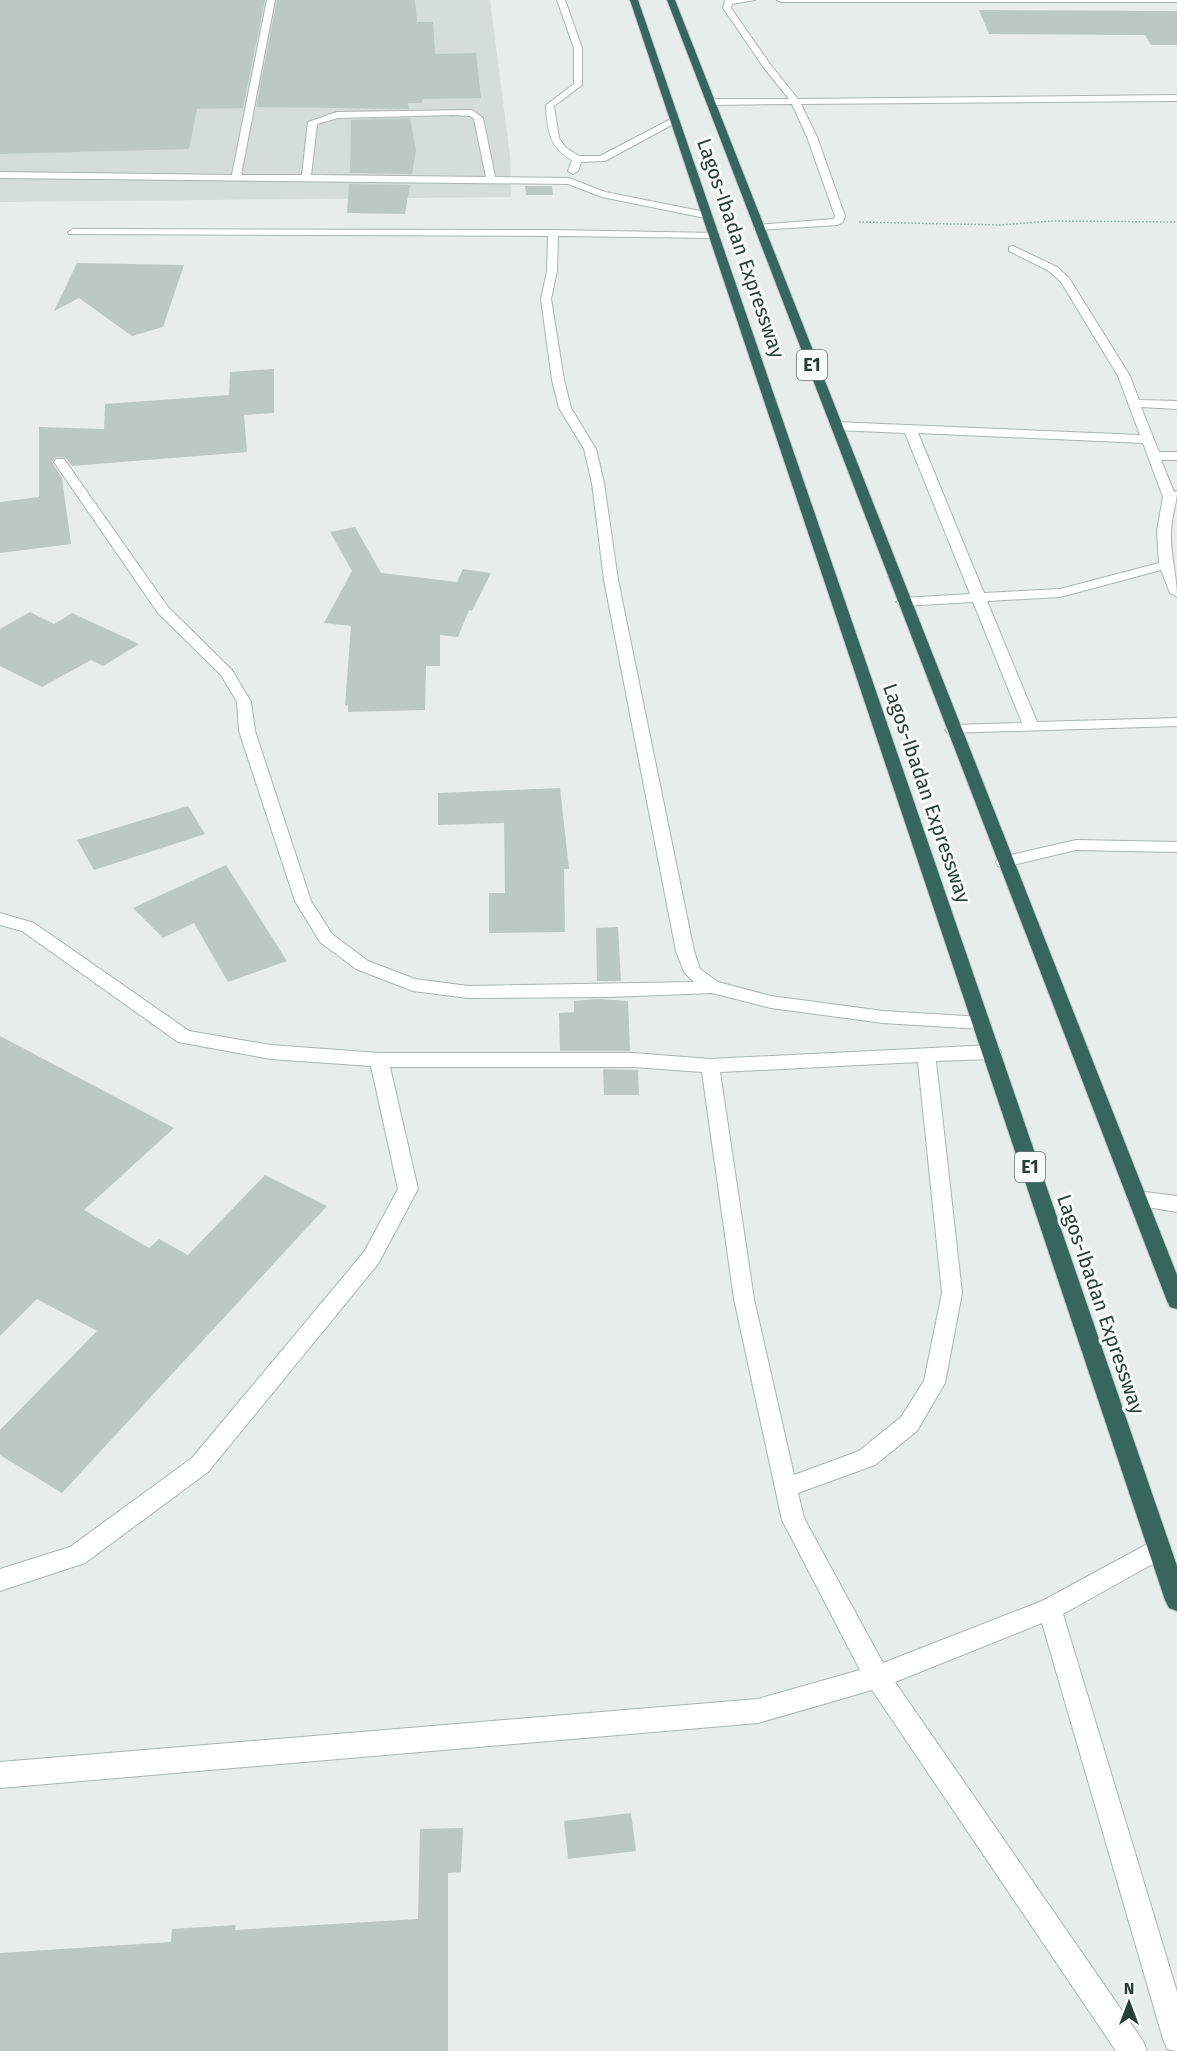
<svg xmlns="http://www.w3.org/2000/svg" width="1177" height="2051" font-family="'Fira Sans',sans-serif">
<rect width="100%" height="100%" fill="#e6edea"/>
<path fill="#d4ddd9" d="M 0,0 L 490,0 L 510,156 L 511,197 L 0,202 Z"/>
<g fill="#bcc8c3">
<path d="M 0,0 L 265,0 L 243,108 L 197,109 L 189,149 L 0,154 Z"/>
<path d="M 277,0 L 415,0 L 417,22 L 433,22 L 435,54 L 476,53 L 481,98 L 422,99 L 422,103 L 408,103 L 409,109 L 256,107 Z"/>
<path d="M 979,10 L 1177,11 L 1177,45 L 1151,45 L 1145,35 L 989,34 Z"/>
<path d="M 410,118 L 416,150 L 412,174 L 350,173 L 351,120 Z"/>
<path d="M 349,184 L 410,185 L 405,214 L 347,213 Z"/>
<path d="M 525,186 L 552,186 L 553,195 L 526,195 Z"/>
<path d="M 77,263 L 184,265 L 163,327 L 132,336 L 79,298 L 54,311 Z"/>
<path d="M 274,369 L 274,413 L 244,415 L 247,452 L 72,466 L 66,458 L 56,457 L 52,462 L 62,478 L 71,544 L 0,553 L 0,502 L 39,497 L 39,427 L 104,429 L 105,404 L 229,395 L 230,372 Z"/>
<path d="M 355,527 L 381,573 L 457,582 L 463,569 L 491,573 L 472,611 L 469,610 L 458,637 L 440,635 L 440,666 L 426,666 L 425,710 L 348,712 L 348,705 L 345,706 L 351,626 L 324,623 L 352,571 L 330,532 Z"/>
<path d="M 30,612 L 54,624 L 72,613 L 139,644 L 103,666 L 91,660 L 42,687 L 0,666 L 0,629 Z"/>
<path d="M 560,788 L 569,869 L 564,869 L 565,932 L 489,933 L 489,893 L 505,893 L 504,823 L 438,825 L 438,793 Z"/>
<path d="M 188,806 L 205,834 L 94,870 L 77,840 Z"/>
<path d="M 226,865 L 287,961 L 228,982 L 194,923 L 163,938 L 133,908 Z"/>
<path d="M 618,927 L 621,981 L 597,981 L 596,928 Z"/>
<path d="M 598,999 L 628,1001 L 630,1051 L 560,1051 L 559,1013 L 574,1012 L 574,1001 Z"/>
<path d="M 0,1036 L 174,1128 L 84,1210 L 149,1248 L 159,1239 L 188,1255 L 265,1175 L 327,1206 L 62,1493 L 0,1455 L 0,1430 L 97,1331 L 37,1299 L 0,1336 Z"/>
<path d="M 603,1069 L 638,1070 L 639,1095 L 604,1095 Z"/>
<path d="M 631,1813 L 636,1851 L 568,1859 L 564,1821 Z"/>
<path d="M 463,1828 L 461,1872 L 448,1873 L 448,2051 L 0,2051 L 0,1953 L 171,1942 L 172,1929 L 236,1925 L 235,1930 L 418,1919 L 420,1829 Z"/>
</g>
<g fill="none" stroke-linecap="round" stroke-linejoin="round">
<defs>
<g id="minor">
<path d="M 267,0 L 275,0 L 241,175 L 302,175 L 308,122 L 337,112 L 472,110 L 483,118 L 495,177 L 569,178 L 605,192 L 705,212 L 710,215 L 705,218 L 602,197 L 568,184 L 0,178 L 0,172 L 232,175 ZM 453,115 L 470,116 L 474,119 L 486,177 L 311,175 L 317,124 L 338,118 Z"/>
<path d="M 557,0 L 565,0 L 582,48 L 582,85 L 554,106 L 559,138 L 565,147 L 579,156 L 600,156 L 671,119 L 679,121 L 605,161 L 581,162 L 578,171 L 573,174 L 568,171 L 572,160 C 549,148 547,129 546,105 L 574,84 L 574,48 Z"/>
<path d="M 725,0 L 755,0 L 732,4 L 731,8 L 770,64 L 798,99 L 1177,95 L 1177,101 L 801,104 L 817,137 L 845,216 L 843,222 L 838,225 L 758,230 L 754,229 L 754,225 L 834,219 L 835,216 L 807,137 L 792,104 L 710,105 L 706,102 L 710,99 L 789,99 L 764,68 L 723,8 Z"/>
<path d="M 777,0 L 1177,0 L 1177,2 L 781,2 Z"/>
<path d="M 73,229 L 553,230 L 716,233 L 717,235 L 712,238 L 558,236 L 557,271 L 551,299 L 564,380 L 571,408 L 596,449 L 604,483 L 618,580 L 694,951 L 700,969 L 718,982 L 771,996 L 883,1011 L 982,1017 L 988,1019 L 991,1023 L 988,1027 L 982,1029 L 883,1023 L 771,1008 L 712,993 L 609,997 L 468,998 L 413,991 L 356,969 L 320,942 L 295,901 L 239,731 L 237,702 L 221,675 L 158,613 L 54,462 L 56,459 L 64,459 L 168,607 L 232,670 L 251,702 L 255,731 L 311,901 L 332,934 L 368,961 L 415,979 L 468,986 L 694,982 L 684,972 L 676,951 L 604,580 L 592,483 L 584,449 L 559,408 L 552,380 L 541,299 L 547,271 L 548,236 L 69,234 L 68,232 Z"/>
<path d="M 1013,246 L 1057,267 L 1069,278 L 1130,376 L 1139,400 L 1177,401 L 1177,409 L 1141,407 L 1159,452 L 1177,452 L 1177,460 L 1161,460 L 1174,492 L 1177,491 C 1177,503 1171,518 1171,532 C 1170,554 1177,575 1177,597 L 1170,593 L 1161,570 L 1060,597 L 987,601 L 1037,722 L 1177,718 L 1177,726 L 948,733 L 945,730 L 953,725 L 1022,723 L 973,602 L 903,606 L 896,602 L 903,598 L 970,594 L 905,433 L 836,430 L 830,426 L 836,422 L 1140,435 L 1118,376 L 1061,282 L 1049,271 L 1009,251 L 1009,247 ZM 918,433 L 1143,443 L 1163,497 L 1157,531 L 1159,563 L 1060,589 L 984,593 Z"/>
<path d="M 1076,840 L 1177,842 L 1177,852 L 1076,850 L 1004,867 L 998,866 L 996,862 L 998,858 Z"/>
<path d="M 0,913 L 34,923 L 189,1031 L 271,1045 L 379,1053 L 633,1053 L 710,1059 L 992,1045 L 998,1047 L 1001,1052 L 998,1057 L 992,1059 L 936,1061 L 962,1293 L 945,1383 L 917,1431 L 875,1465 L 798,1493 L 804,1518 L 883,1663 L 1042,1601 L 1151,1542 L 1159,1538 L 1167,1542 L 1171,1549 L 1167,1556 L 1063,1614 L 1177,1992 L 1177,2051 L 1167,2049 L 1163,2039 L 1042,1623 L 895,1682 L 1143,2041 L 1147,2051 L 1116,2051 L 872,1690 L 758,1723 L 0,1788 L 0,1762 L 758,1699 L 860,1670 L 782,1520 L 734,1299 L 702,1072 L 633,1067 L 390,1067 L 418,1189 L 378,1264 L 208,1472 L 85,1563 L 0,1591 L 0,1569 L 70,1547 L 192,1458 L 364,1252 L 398,1189 L 371,1066 L 271,1059 L 178,1042 L 22,931 L 0,925 ZM 918,1062 L 942,1293 L 924,1381 L 901,1417 L 859,1451 L 794,1475 L 754,1299 L 720,1072 Z"/>
<path d="M 1137,1191 L 1177,1196 L 1177,1212 L 1130,1204 L 1127,1199 L 1130,1194 Z"/>
</g>
<g id="highway">
<path d="M 630,0 L 638,0 L 1177,1566 L 1177,1611 L 1169,1608 L 1165,1600 Z"/>
<path d="M 667,0 L 675,0 L 1177,1275 L 1177,1309 L 1170,1307 L 1167,1301 Z"/>
</g>
</defs>
<use href="#minor" stroke="#a9b5b1" stroke-width="2"/>
<use href="#highway" stroke="#c3c9c7" stroke-width="2"/>
<path stroke="#8aada2" stroke-width="1.5" stroke-dasharray="1.5 2" stroke-linecap="butt" d="M 859,222 L 1001,225 L 1051,221 L 1177,222"/>
<use href="#minor" fill="#fff" fill-rule="evenodd"/>
<use href="#highway" fill="#36665c" fill-rule="evenodd"/>
</g>
<g text-anchor="middle" stroke-width="6" stroke-linejoin="round" paint-order="stroke">
<g fill="#f7faf8" stroke="#657671" stroke-width="1.5">
<rect x="797" y="350" width="30" height="30" rx="4.5"/>
<rect x="1015" y="1152" width="30" height="30" rx="4.5"/>
</g>
<g font-size="18" font-weight="bold" fill="#273e37">
<text x="812" y="371">E1</text>
<text x="1030" y="1173">E1</text>
</g>
<g font-size="20" fill="#273e37" stroke="#f7faf8">
<text transform="translate(741 248) rotate(71)" y="7">Lagos-Ibadan Expressway</text>
<text transform="translate(927 793) rotate(71)" y="7">Lagos-Ibadan Expressway</text>
<text transform="translate(1101 1304) rotate(71)" y="7">Lagos-Ibadan Expressway</text>
</g>
</g>
<g transform="translate(1129 2003)" stroke="#f7faf8" stroke-width="4.5" paint-order="stroke">
<path d="M0-4.5L10 22L0 15L-10 22Z" fill="#273e37"/>
<text y="-9" font-size="16" font-weight="bold" text-anchor="middle" fill="#273e37">N</text>
</g>
</svg>
